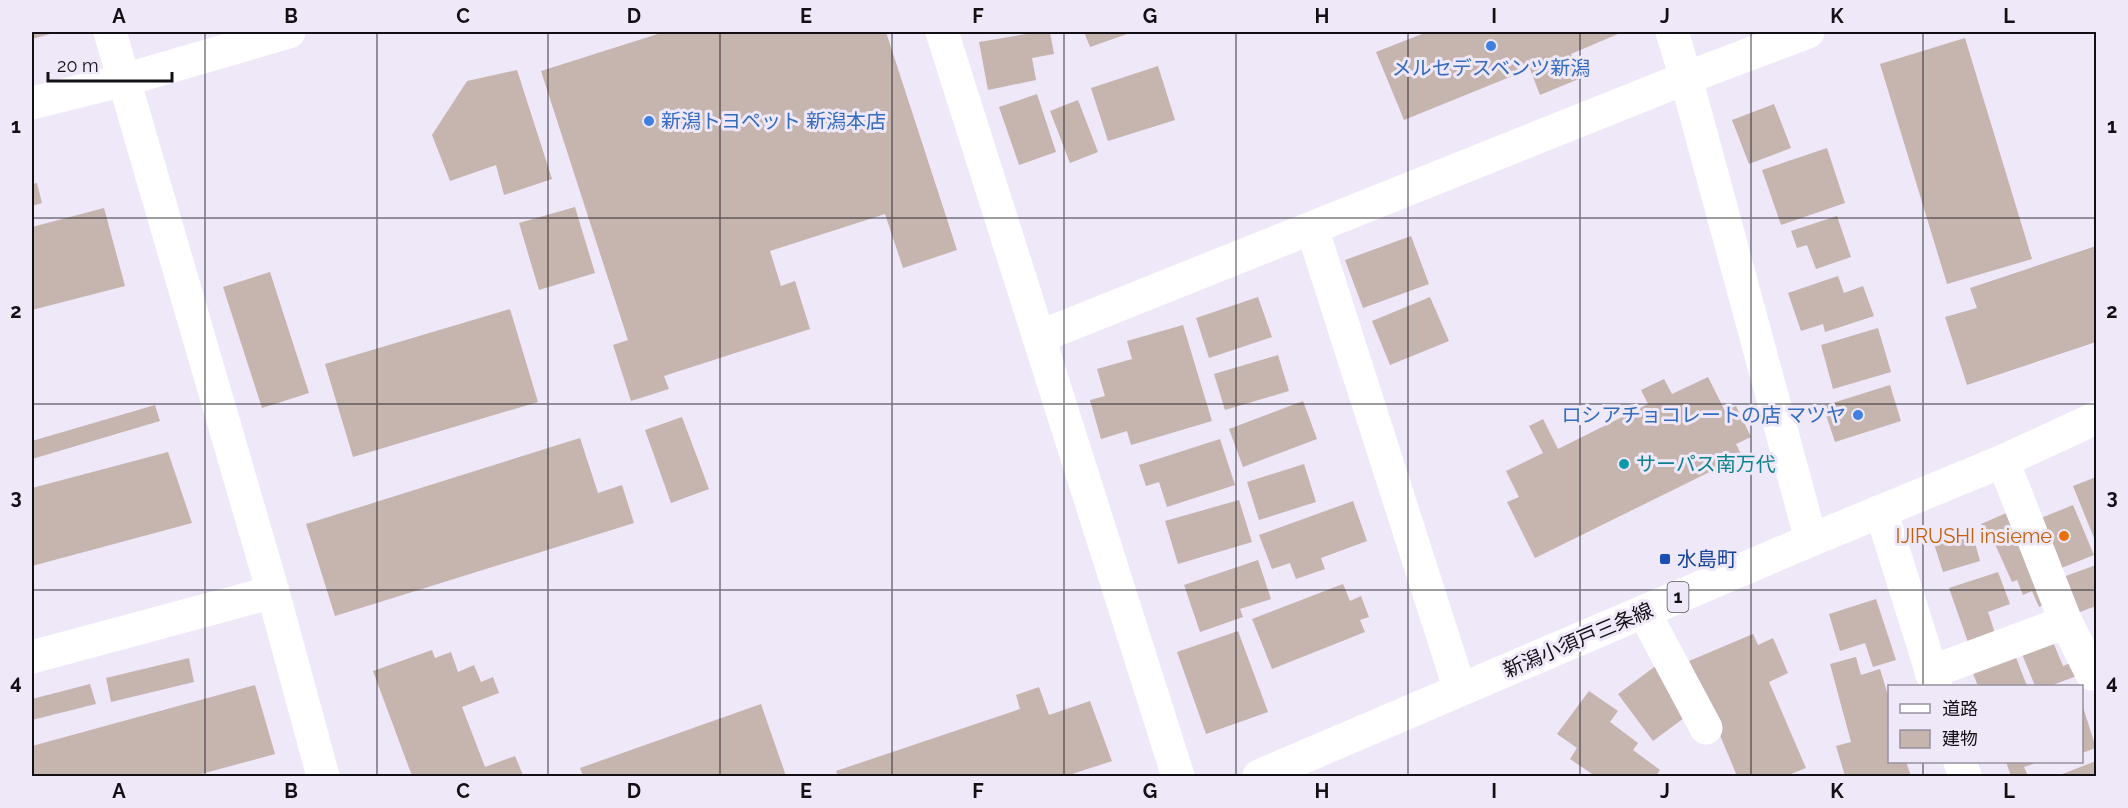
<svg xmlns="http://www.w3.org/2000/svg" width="2128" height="808" font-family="Raleway,'Noto Sans JP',sans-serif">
<rect width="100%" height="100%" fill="#efe8f8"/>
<g fill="#c6b4af">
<path d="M 32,32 L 49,32 L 50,34 L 32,39 Z"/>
<path d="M 664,32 L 886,32 L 957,250 L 903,268 L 885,214 L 770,251 L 781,286 L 795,281 L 810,329 L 664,376 L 669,389 L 631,401 L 613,345 L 628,340 L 541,71 Z"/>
<path d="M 1038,32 L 1050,32 L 1054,54 L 1032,58 L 1036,80 L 988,90 L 979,42 Z"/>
<path d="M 1084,32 L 1133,32 L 1090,47 Z"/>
<path d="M 1427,32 L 1617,32 L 1618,34 L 1571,54 L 1581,78 L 1540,95 L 1530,69 L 1404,120 L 1376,52 Z"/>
<path d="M 1965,38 L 2032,259 L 1947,284 L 1880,64 Z"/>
<path d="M 1158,66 L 1175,120 L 1108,141 L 1091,88 Z"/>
<path d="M 517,70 L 552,179 L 504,195 L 496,165 L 450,181 L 432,135 L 467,81 Z"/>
<path d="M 1037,94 L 1056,152 L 1019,165 L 999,107 Z"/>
<path d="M 1078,100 L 1098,152 L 1070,163 L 1050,111 Z"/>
<path d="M 1774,104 L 1791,148 L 1749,164 L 1732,120 Z"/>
<path d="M 1827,148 L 1845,203 L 1781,225 L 1762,170 Z"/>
<path d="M 37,183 L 42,203 L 32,206 L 32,184 Z"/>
<path d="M 575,207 L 595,273 L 539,290 L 519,223 Z"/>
<path d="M 104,208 L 125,286 L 32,310 L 32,227 Z"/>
<path d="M 1837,216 L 1851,257 L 1816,269 L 1807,245 L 1797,248 L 1791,231 Z"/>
<path d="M 1411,236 L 1429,284 L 1363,308 L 1345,260 Z"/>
<path d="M 2096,246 L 2096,342 L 1967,385 L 1945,317 L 1977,308 L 1970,288 Z"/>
<path d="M 270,272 L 309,393 L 262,408 L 223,287 Z"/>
<path d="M 1838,276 L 1844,293 L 1863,286 L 1874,316 L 1825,332 L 1823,324 L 1801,331 L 1788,293 Z"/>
<path d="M 1258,297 L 1272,337 L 1209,358 L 1196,318 Z"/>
<path d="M 1430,297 L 1449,341 L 1390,365 L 1372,321 Z"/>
<path d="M 510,309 L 538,402 L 353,457 L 325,364 Z"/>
<path d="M 1183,325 L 1212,421 L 1131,445 L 1127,431 L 1101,439 L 1090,400 L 1105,396 L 1097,369 L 1132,359 L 1127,341 Z"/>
<path d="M 1878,328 L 1891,372 L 1833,389 L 1821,345 Z"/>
<path d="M 1278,355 L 1289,391 L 1225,410 L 1214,374 Z"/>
<path d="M 1708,377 L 1725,411 L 1736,406 L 1751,437 L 1736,444 L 1742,456 L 1535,558 L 1507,502 L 1519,497 L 1506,471 L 1543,453 L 1529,426 L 1543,419 L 1558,449 L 1648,404 L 1641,390 L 1664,379 L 1672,394 Z"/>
<path d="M 1890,385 L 1901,421 L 1835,442 L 1823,406 Z"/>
<path d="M 1303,401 L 1317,439 L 1243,467 L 1229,429 Z"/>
<path d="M 155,405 L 160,421 L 32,459 L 32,441 Z"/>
<path d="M 682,417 L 709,489 L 671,503 L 645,430 Z"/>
<path d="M 580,438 L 598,493 L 622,485 L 634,523 L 335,616 L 306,524 Z"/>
<path d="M 1220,439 L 1235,485 L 1167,507 L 1159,482 L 1146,486 L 1139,465 Z"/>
<path d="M 168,452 L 192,523 L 32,566 L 32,488 Z"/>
<path d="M 1304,464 L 1316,502 L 1259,520 L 1247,482 Z"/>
<path d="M 2096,477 L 2096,543 L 2073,486 Z"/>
<path d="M 1239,500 L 1252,542 L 1178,564 L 1165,521 Z"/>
<path d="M 1353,501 L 1367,541 L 1321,558 L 1325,569 L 1296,579 L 1290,563 L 1272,569 L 1259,535 Z"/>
<path d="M 2073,505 L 2094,555 L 2049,573 L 2029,523 Z"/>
<path d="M 2011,511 L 2051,602 L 2039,607 L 2032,591 L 2023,595 L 2017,580 L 2012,582 L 1994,542 L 1989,544 L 1981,524 Z"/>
<path d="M 1972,532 L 1980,561 L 1943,572 L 1934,544 Z"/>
<path d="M 1258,560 L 1271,599 L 1240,609 L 1243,617 L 1200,632 L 1184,585 Z"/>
<path d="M 2096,565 L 2096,606 L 2069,616 L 2055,580 Z"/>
<path d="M 1998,572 L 2010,604 L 1988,612 L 1997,639 L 1970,648 L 1949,588 Z"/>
<path d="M 1343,584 L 1350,601 L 1361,596 L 1369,617 L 1360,620 L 1365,632 L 1272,669 L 1252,619 Z"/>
<path d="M 1876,599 L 1896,660 L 1873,667 L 1865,643 L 1840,651 L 1829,614 Z"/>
<path d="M 1238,631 L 1268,712 L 1206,734 L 1177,652 Z"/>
<path d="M 1753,634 L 1758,645 L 1773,638 L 1788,673 L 1769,682 L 1806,768 L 1786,776 L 1737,776 L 1689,661 Z"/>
<path d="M 2053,642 L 2063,666 L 2077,660 L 2082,674 L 2050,686 L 2035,686 L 2022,654 Z"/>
<path d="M 432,650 L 435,658 L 451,652 L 458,672 L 474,665 L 481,682 L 493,677 L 499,693 L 462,707 L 485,767 L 515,756 L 523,775 L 412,776 L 373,671 Z"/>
<path d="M 2015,655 L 2027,686 L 1978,686 L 1972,671 Z"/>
<path d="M 1856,657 L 1861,675 L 1880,669 L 1890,702 L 1890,762 L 1906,762 L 1911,776 L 1845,776 L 1836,746 L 1851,742 L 1830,664 Z"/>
<path d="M 189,658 L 194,682 L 111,702 L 106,678 Z"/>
<path d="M 1657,665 L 1692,712 L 1653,741 L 1618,694 Z"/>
<path d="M 90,684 L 96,704 L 32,720 L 32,699 Z"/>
<path d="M 255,685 L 275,754 L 194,776 L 32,776 L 32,746 Z"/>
<path d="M 1039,687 L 1049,715 L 1090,701 L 1112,761 L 1066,776 L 838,776 L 836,771 L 1020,709 L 1016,695 Z"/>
<path d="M 1589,691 L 1618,711 L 1610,722 L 1638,743 L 1633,750 L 1660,770 L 1656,776 L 1595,776 L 1570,759 L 1577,748 L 1557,734 Z"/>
<path d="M 761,704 L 786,776 L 583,776 L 580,768 Z"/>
<path d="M 2082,704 L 2096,748 L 2082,753 Z"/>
<path d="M 2096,761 L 2096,776 L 2057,776 Z"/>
<path d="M 2006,762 L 2039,762 L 2024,767 L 2028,776 L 2011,776 Z"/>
</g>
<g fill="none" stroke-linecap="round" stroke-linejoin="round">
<g stroke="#fff" stroke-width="33">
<path d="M 110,32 L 273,592 L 323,776"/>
<path d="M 942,32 L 1178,776"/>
<path d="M 1672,32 L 1686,78 L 1811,540"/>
<path d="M 32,103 L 124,80 L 289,32"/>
<path d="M 1312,228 L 1460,690"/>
<path d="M 1039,337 L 1686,78 L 1808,32"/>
<path d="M 2003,461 L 2066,622 L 2092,674"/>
<path d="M 1881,511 L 1936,686"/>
<path d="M 1644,612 L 1706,728"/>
<path d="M 32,657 L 273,592"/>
<path d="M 1931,672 L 2066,622"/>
<path d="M 1960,762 L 1965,776"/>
</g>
<path stroke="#fff" stroke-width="33" d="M 1259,776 L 1811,540 L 2003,461 L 2096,418"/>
</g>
<path fill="none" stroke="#120f15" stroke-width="1.5" stroke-opacity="0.55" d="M 205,32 L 205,776M 377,32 L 377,776M 548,32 L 548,776M 720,32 L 720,776M 892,32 L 892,776M 1064,32 L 1064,776M 1236,32 L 1236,776M 1408,32 L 1408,776M 1580,32 L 1580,776M 1751,32 L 1751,776M 1923,32 L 1923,686M 32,218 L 2096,218M 32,404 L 2096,404M 32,590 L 2096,590M 1923,762 L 1923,776"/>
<g fill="#3f7fe0" stroke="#efe8f8" stroke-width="2">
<circle cx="1491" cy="46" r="6"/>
<circle cx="649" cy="121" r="6"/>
<circle cx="1858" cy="415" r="6"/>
</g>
<circle fill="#0f9aa8" stroke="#efe8f8" stroke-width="2" cx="1624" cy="464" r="6"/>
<circle fill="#e8710a" stroke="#efe8f8" stroke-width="2" cx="2064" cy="536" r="6"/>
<rect fill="#1a4fb4" stroke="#efe8f8" stroke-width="2" x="1659" y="553" width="12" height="12" rx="3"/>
<g text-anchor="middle" stroke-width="6" stroke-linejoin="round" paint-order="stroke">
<rect fill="#efe8f8" stroke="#545059" stroke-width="1.5" x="1667.5" y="582" width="21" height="30" rx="4.5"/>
<g font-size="18" font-weight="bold" fill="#120f15">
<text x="1678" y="603">1</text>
</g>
<g font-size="20" fill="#366cbe" stroke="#efe8f8">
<text x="1491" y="75">メルセデスベンツ新潟</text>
<text x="661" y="128" text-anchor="start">新潟トヨペット 新潟本店</text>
<text x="1846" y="422" text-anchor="end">ロシアチョコレートの店 マツヤ</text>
</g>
<g font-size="20" fill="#0d838f" stroke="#efe8f8" text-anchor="start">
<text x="1636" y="471">サーパス南万代</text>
</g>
<g font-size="20" fill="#c56008" stroke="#efe8f8" text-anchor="end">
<text x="2052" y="543">IJIRUSHI insieme</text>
</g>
<g font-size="20" fill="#164399" stroke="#efe8f8" text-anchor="start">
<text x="1677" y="566">水島町</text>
</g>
<g font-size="20" fill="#120f15" stroke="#efe8f8">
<text transform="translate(1578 640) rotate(-23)" y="7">新潟小須戸三条線</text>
</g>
</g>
<rect width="2128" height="808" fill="none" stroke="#efe8f8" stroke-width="66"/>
<rect x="1888" y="685" width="195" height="78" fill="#efe8f8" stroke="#97919d" stroke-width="1.5"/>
<rect x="1900" y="704" width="30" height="9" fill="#ffffff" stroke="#97919d" stroke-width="1.5"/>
<text x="1942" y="715" font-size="18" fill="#120f15">道路</text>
<rect x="1900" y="730" width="30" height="18" fill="#c6b4af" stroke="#97919d" stroke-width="1.5"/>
<text x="1942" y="745" font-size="18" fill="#120f15">建物</text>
<path d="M48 72v9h124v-9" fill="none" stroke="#120f15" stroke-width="3"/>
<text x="57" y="72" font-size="18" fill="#120f15" stroke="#efe8f8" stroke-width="4.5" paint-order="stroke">20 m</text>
<rect x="33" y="33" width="2062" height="742" fill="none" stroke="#120f15" stroke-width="2"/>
<g font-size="20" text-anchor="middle" font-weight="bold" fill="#120f15">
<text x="119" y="23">A</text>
<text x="291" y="23">B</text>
<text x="463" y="23">C</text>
<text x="634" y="23">D</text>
<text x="806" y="23">E</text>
<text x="978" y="23">F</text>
<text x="1150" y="23">G</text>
<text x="1322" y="23">H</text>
<text x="1494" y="23">I</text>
<text x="1665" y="23">J</text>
<text x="1837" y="23">K</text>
<text x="2009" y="23">L</text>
<text x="16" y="133">1</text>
<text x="2112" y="133">1</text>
<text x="16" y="318">2</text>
<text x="2112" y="318">2</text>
<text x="16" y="504">3</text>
<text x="2112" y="504">3</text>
<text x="16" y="689">4</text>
<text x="2112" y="689">4</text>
<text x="119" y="798">A</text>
<text x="291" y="798">B</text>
<text x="463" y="798">C</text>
<text x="634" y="798">D</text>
<text x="806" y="798">E</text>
<text x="978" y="798">F</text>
<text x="1150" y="798">G</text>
<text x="1322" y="798">H</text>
<text x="1494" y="798">I</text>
<text x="1665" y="798">J</text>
<text x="1837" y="798">K</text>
<text x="2009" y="798">L</text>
</g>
</svg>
